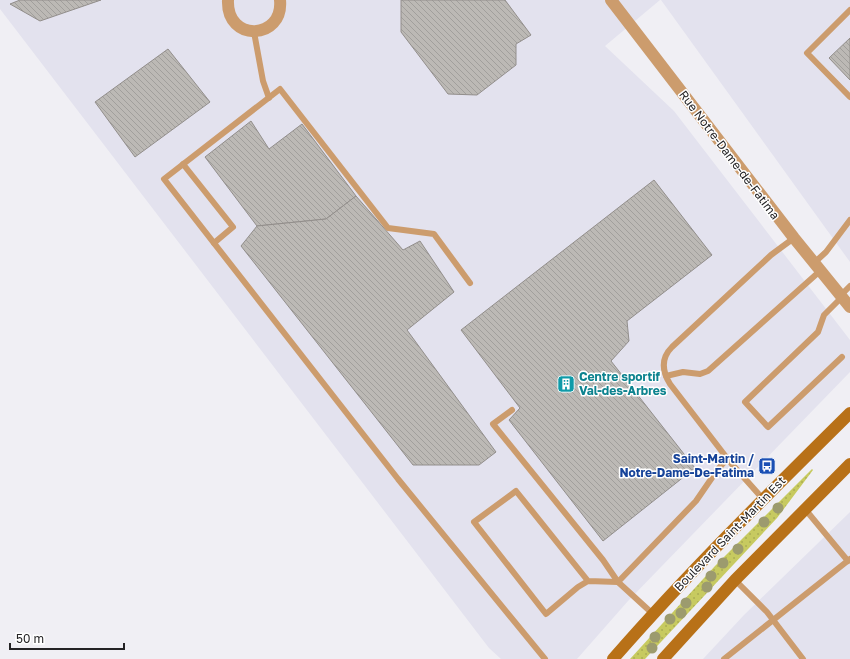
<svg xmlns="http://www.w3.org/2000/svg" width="850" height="659" font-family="'Golos Text',sans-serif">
<defs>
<pattern id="grass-dots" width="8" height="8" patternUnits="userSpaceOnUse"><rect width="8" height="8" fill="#c7ca60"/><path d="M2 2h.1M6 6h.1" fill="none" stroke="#abad53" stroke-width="1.8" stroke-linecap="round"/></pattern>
<pattern id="building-back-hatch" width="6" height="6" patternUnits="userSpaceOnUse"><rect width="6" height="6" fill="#bcb9b5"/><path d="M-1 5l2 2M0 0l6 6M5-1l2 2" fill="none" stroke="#a19f9c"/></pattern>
</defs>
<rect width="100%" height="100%" fill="#f0eff4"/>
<g fill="#e3e2ee">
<path d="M 0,0 L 660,0 L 605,46 L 674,111 L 850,340 L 850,372 L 628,601 L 577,659 L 501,659 L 489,648 L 0,9 Z"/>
<path d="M 661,0 L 850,0 L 850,262 Z"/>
<path d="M 850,512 L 850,659 L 703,659 L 744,615 Z"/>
</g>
<path fill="url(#grass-dots)" d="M 812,469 L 813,470 L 777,518 L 645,659 L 630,659 L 715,566 Z"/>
<g fill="url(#building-back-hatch)" stroke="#928e8b">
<path d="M 20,0 L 101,0 L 40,21 L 10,4 Z"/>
<path d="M 401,0 L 505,0 L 531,35 L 516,44 L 516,65 L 477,95 L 448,94 L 401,32 Z"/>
<path d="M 850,38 L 850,80 L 829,58 Z"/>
<path d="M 168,49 L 210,102 L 135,157 L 95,102 Z"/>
<path d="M 251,121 L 269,149 L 302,124 L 356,196 L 326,219 L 257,226 L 205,157 Z"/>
<path d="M 654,180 L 712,255 L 627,321 L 629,341 L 611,361 L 695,468 L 603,541 L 509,420 L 520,408 L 461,330 Z"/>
<path d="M 356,196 L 403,250 L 420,241 L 454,292 L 407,330 L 496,452 L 479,465 L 413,465 L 241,246 L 257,226 L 326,219 Z"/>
</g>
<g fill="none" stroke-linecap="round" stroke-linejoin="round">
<g stroke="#cc9c6d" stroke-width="6">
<path d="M 850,10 L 807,53 L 850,97"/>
<path d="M 254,32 L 263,81 L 269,98"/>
<path d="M 183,164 L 233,227 L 214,243"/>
<path d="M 814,263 L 826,252 L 850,220"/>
<path d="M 470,283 L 434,234 L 388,228 L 280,89 L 164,179 L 398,479 L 545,659"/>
<path d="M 841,295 L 850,286"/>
<path d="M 842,357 L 768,427 L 745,402 L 818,332 L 824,315 L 842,297"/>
<path d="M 666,376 L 683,372 L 700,374 L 708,371 L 820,271"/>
<path d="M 512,410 L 493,424 L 603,560 L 618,582"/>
<path d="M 763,499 L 730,462 L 670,384 C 662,371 661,358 672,347 L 771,255 L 794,238"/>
<path d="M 805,509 L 848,561"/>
<path d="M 735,580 L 767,612 L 803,659"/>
<path d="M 588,581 L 516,491 L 474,522 L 546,614 L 578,587 L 588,581 L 618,582"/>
<path d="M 653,614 L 618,582 L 696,501 L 718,469 L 728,458"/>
<path d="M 724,659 L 850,559"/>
</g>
<g stroke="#cc9c6d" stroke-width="12">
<path d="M 228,0 C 226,43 284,40 280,0"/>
<path d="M 611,0 L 794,238 L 850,307"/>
</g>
<g stroke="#b87118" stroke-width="12">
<path d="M 613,659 C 688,573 769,493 850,413"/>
<path d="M 663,659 L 735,580 L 850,464"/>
</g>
</g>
<g fill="#9c9b6e">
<circle cx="778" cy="508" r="5.5"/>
<circle cx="764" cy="522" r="5.5"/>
<circle cx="738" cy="549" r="5.5"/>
<circle cx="723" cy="563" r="5.5"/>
<circle cx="711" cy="576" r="5.5"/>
<circle cx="707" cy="587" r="5.5"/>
<circle cx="686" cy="603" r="5.5"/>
<circle cx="681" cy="613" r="5.5"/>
<circle cx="670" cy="619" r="5.5"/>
<circle cx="655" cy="637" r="5.5"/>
<circle cx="652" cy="648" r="5.5"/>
</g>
<defs>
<symbol id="building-square" viewBox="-11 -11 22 22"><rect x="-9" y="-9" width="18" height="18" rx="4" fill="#0f9aa8" stroke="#fff"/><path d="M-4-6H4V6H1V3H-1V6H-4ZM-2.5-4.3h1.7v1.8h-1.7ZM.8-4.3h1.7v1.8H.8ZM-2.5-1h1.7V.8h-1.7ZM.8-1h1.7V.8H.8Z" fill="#fff"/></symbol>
<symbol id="bus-square" viewBox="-11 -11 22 22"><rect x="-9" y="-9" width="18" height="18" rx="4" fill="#1a4fb4" stroke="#fff"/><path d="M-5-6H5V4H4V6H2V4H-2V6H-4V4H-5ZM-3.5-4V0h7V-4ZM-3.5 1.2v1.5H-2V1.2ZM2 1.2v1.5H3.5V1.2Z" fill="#fff"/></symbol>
</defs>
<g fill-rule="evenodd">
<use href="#building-square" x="556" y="374" width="20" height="20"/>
<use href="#bus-square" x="757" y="456" width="20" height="20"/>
</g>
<g text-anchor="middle" stroke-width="3" stroke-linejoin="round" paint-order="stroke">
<g font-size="12" fill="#242325" stroke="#fff">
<text transform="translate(729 155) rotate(53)" y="4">Rue Notre-Dame-de-Fatima</text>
<text transform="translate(730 534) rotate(-46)" y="4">Boulevard Saint-Martin Est</text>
</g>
<g font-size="12" font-weight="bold" fill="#0d838f" stroke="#fff" text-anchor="start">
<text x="579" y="381">Centre sportif<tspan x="579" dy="14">Val-des-Arbres</tspan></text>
</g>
<g font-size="12" font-weight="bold" fill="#164399" stroke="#fff" text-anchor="end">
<text x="754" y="463">Saint-Martin /<tspan x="754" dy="14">Notre-Dame-De-Fatima</tspan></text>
</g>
</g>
<path d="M10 643v6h114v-6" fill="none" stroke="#242325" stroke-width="2"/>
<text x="16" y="643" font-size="12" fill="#242325" stroke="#ffffff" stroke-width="3" paint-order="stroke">50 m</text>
</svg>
